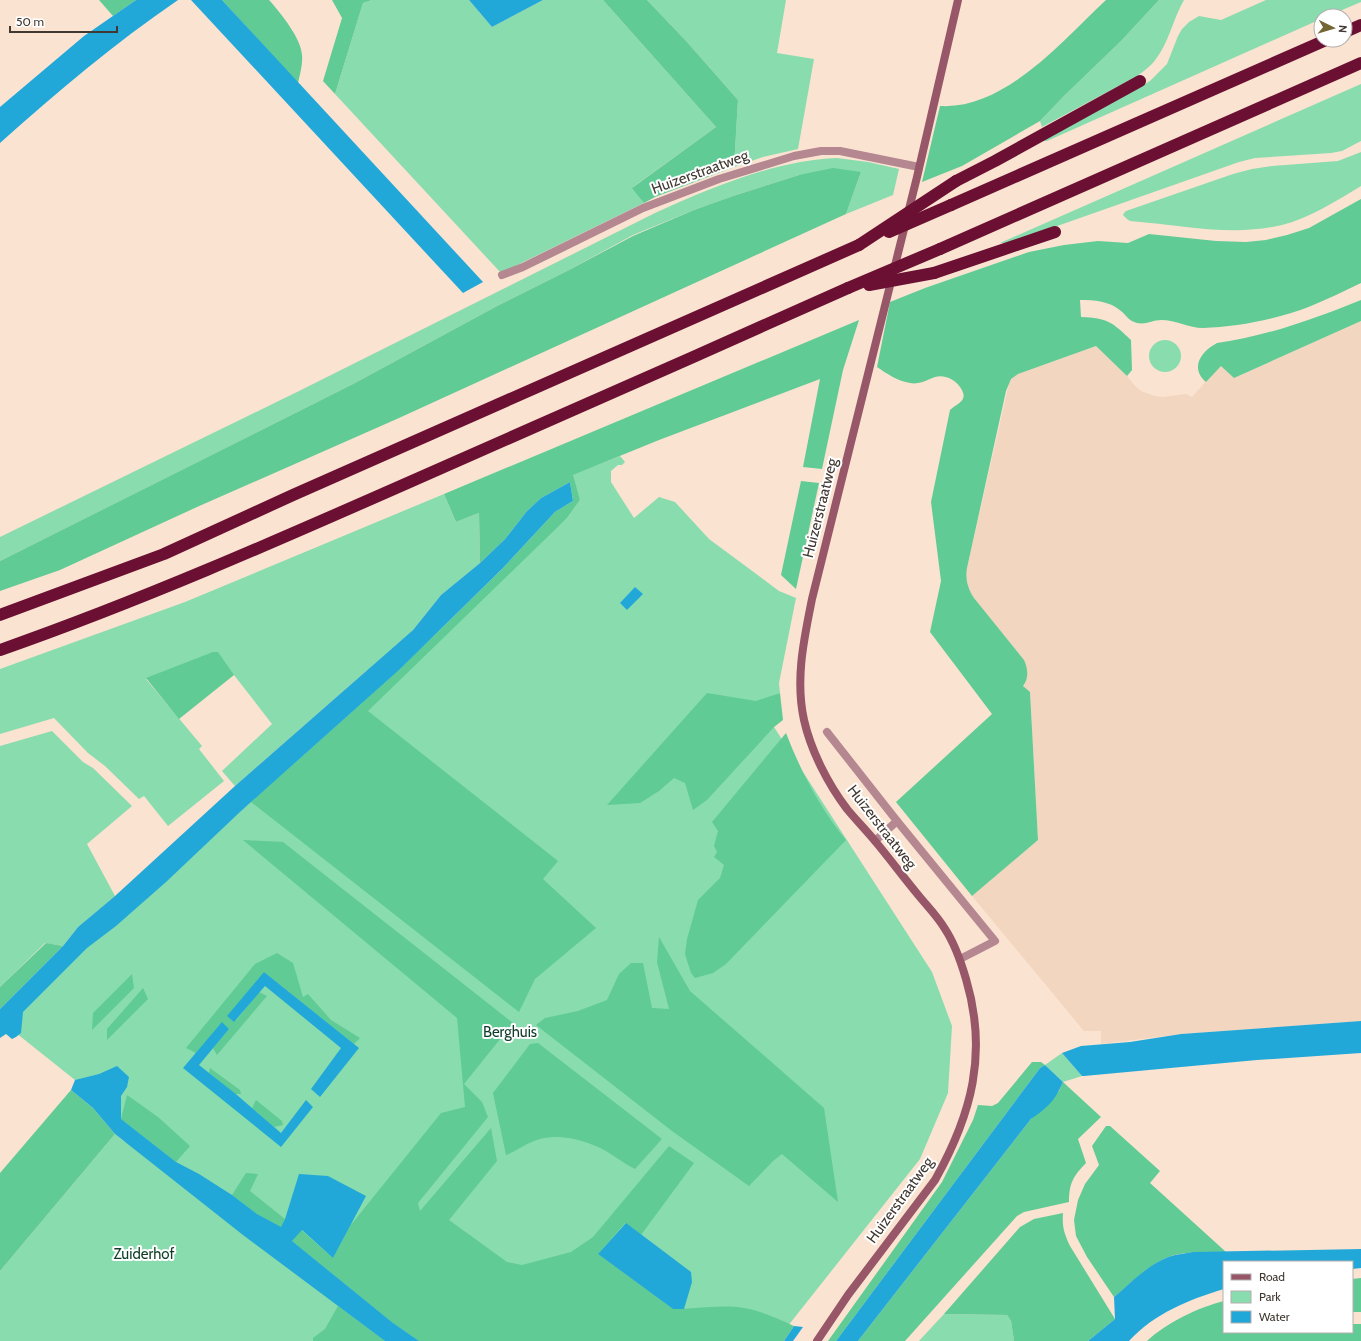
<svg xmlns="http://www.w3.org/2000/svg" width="1361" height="1341" font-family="Cabin,sans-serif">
<rect width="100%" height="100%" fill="#fae3d1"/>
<path fill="#f2d6bf" d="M 1361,321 L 1361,1021 L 1181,1034 L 1101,1044 L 1101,1031 L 1084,1031 L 972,896 L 1038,840 L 1030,692 L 1023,686 L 1024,660 L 974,598 L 971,593 L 966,581 L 967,568 L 1009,384 L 1011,379 L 1018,374 L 1096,346 L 1127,376 L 1136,387 L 1141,391 L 1155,396 L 1163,397 L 1186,394 L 1192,397 L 1221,365 L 1234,378 Z"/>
<g fill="#89dcae">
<path d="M 372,0 L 469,0 L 492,27 L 543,0 L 603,0 L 716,127 L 633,187 L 644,203 L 501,273 L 335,94 L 363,3 Z"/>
<path d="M 647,0 L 786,0 L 777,53 L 814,59 L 798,149 L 763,157 L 734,167 L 738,100 L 687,42 Z"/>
<path d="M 1159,0 L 1184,0 C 1173,19 1169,42 1156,59 C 1151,66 1144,71 1137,76 L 1042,127 L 1040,121 L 1065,95 L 1121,41 Z"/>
<path d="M 1266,0 L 1361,0 L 1361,2 L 1328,16 L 1321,16 L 1321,19 L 1047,141 L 1041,141 L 1135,90 L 1150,81 L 1167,64 L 1178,36 L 1182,29 L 1189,22 L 1199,16 L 1221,20 Z"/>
<path d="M 1361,84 L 1361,141 L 1342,151 L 1331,153 L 1255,158 L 1239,162 L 1009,243 L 1000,243 Z"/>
<path d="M 1361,152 L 1361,186 C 1336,201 1310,218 1282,225 C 1233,237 1180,225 1130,221 L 1127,219 L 1123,215 L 1124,213 L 1126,211 L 1233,174 L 1252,169 L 1272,166 L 1338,161 Z"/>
<path d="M 837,158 L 868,162 L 899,169 L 893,195 L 846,214 L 861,172 L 799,175 L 733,196 L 694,210 L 633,235 L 569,270 L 499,305 L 353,384 L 0,561 L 0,537 L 295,393 L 655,213 C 713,187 773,161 837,158 Z"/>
<circle cx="1165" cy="356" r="16"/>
<path d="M 620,456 L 625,462 L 622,465 L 618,465 L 611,471 L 611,482 L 634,518 L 659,497 L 675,502 L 709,539 L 779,591 L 796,598 L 779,683 L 780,693 L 771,697 L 774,727 L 932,972 L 952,1026 L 948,1093 L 920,1159 L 776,1341 L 0,1341 L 0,1271 L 115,1134 L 125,1142 L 132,1134 L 75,1080 L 1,1021 L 567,518 L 580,500 L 572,475 Z"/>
<path d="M 444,494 L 456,522 L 479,513 L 480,563 L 441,595 L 413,630 L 235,786 L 222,771 L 272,724 L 234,675 L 146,679 L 202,746 L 199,749 L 224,781 L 168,826 L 144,796 L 139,799 L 105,766 L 88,753 L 54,718 L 0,734 L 0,669 L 185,602 Z"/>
<path d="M 52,731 L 83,762 L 93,768 L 132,806 L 87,844 L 115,896 L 78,927 L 63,946 L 45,943 L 0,987 L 0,746 Z"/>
<path d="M 1062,1053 L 1082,1076 L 1063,1082 L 1045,1065 Z"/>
<path d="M 944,1314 L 1007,1315 L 1011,1321 L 1014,1341 L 919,1341 Z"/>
</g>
<g fill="#60cb94">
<path d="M 99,0 L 136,0 L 113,16 Z"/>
<path d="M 222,0 L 269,0 L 270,1 C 281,14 301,38 302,55 C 303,63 300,74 298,83 Z"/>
<path d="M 332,0 L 372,0 L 363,3 L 335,94 L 323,81 L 342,18 Z"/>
<path d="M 603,0 L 647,0 L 687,42 L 738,100 L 734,167 L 655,197 L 644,203 L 632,188 L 716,127 Z"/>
<path d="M 1106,0 L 1159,0 L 1121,41 L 1065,95 L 1040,121 L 962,166 L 922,182 L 940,106 C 1005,110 1063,40 1106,0 Z"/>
<path d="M 833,168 L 861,172 L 846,214 L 399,418 L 197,507 L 60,570 L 0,591 L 0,561 L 353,384 L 499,305 L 569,270 L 633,236 L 694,210 L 733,196 L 799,175 Z"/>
<path d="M 1361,199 L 1361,283 C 1344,291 1328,299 1311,306 C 1278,319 1238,327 1203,328 C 1189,328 1176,320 1161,320 C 1153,320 1146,325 1137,323 C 1129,321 1127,316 1121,311 C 1110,301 1094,300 1080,300 L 1081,317 C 1108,318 1112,322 1131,340 L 1132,370 L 1127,376 L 1096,346 L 1018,374 L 1011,379 L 1006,391 L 967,568 C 965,579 968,589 974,598 L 1024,660 C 1028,669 1029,678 1023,686 L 1030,692 L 1038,840 L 972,896 L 896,802 L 992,714 L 930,632 L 941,581 L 931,502 L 950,410 C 957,403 970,401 960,387 C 958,384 955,381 951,379 C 934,370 927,386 910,383 C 898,381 887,374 877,367 L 890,302 L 925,288 L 1029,252 L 1064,245 L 1098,241 L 1128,243 L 1149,234 L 1216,241 L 1246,242 L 1266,240 L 1287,235 L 1309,228 Z"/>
<path d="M 1361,300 L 1361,321 L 1234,378 L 1221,366 L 1206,382 C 1189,367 1202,351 1217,343 C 1267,336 1314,319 1361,300 Z"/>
<path d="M 859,320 L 843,370 L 822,469 L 803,467 L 820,379 L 659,440 L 573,475 L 580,500 L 567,518 L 368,711 L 558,861 L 543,879 L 596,928 L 535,979 L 519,1012 L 251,802 L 399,670 L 503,568 L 555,512 L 573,501 L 570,482 L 541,498 L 527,511 L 505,539 L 480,563 L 479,513 L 456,522 L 444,494 Z"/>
<path d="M 801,481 L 819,483 L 796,589 L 781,575 Z"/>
<path d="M 213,652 L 218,652 L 234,675 L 179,719 L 146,678 Z"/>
<path d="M 707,693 L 756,701 L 780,693 L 783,720 L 774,727 L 707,800 L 693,810 L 685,783 L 674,778 L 659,791 L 640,803 L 607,805 Z"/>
<path d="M 786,733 C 801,772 820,808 846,840 L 726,964 L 713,973 L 695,978 L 691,973 L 685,954 L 687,939 L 698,900 L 720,878 L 724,865 L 714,857 L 717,852 L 714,846 L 718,831 L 712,822 Z"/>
<path d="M 243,840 L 283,842 L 513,1023 L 464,1084 L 482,1102 L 488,1117 L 418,1203 L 420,1211 L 491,1128 L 497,1161 L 449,1220 L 507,1262 L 522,1265 L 571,1252 L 593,1237 L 669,1146 L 694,1163 L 641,1235 L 625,1223 L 598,1254 L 673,1309 C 696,1309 721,1304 744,1308 C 762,1311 778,1319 794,1326 L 784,1341 L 419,1341 L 393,1323 L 292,1241 L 301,1230 L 333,1258 L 350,1226 L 441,1113 L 465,1107 L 457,1018 Z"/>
<path d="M 659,937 L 690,991 L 824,1108 L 838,1202 L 782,1154 L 773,1161 L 749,1186 L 672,1131 L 536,1025 L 545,1018 L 578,1011 L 607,1000 L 619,974 L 631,963 L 643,963 L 652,1008 L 669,1009 L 657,962 Z"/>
<path d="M 46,943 L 63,946 L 0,1009 L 0,987 Z"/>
<path d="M 277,953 L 293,963 L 303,997 L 308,994 L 331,1020 L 360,1038 L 354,1044 L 264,972 L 235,1022 L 259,992 L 267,996 L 217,1055 L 213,1048 L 229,1029 L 222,1023 L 196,1053 L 186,1048 L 255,964 Z"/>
<path d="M 132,974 L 134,988 L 92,1030 L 93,1013 Z"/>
<path d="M 143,988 L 148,999 L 107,1040 L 107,1029 Z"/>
<path d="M 538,1043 L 662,1139 L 635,1169 C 625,1164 616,1157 606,1151 C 585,1140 556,1132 534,1141 C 524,1145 516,1151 506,1155 L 493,1093 L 530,1044 Z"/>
<path d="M 1032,1062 L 1041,1062 L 1045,1065 L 1040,1068 L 836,1341 L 828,1341 L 942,1182 L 973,1120 L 978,1105 L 992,1106 L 998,1103 Z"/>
<path d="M 210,1068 L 240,1090 L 241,1094 L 235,1094 L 209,1073 Z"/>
<path d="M 1063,1082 L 1101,1117 L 1078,1139 L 1086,1163 C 1073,1176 1069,1184 1069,1202 L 1024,1212 L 1017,1216 L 905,1341 L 858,1341 L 1031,1119 L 1059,1091 Z"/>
<path d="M 71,1090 L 93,1108 L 115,1134 L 0,1271 L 0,1173 Z"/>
<path d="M 127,1095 L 158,1117 L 190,1146 L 176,1162 L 121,1119 Z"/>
<path d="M 256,1100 L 282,1121 L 283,1125 L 274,1127 L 252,1108 Z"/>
<path d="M 1106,1126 L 1110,1126 L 1160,1171 L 1150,1183 L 1226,1252 C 1209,1252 1191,1251 1174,1255 C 1151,1262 1132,1282 1114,1297 L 1087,1257 L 1076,1236 L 1074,1220 L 1078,1200 L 1085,1184 L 1099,1165 L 1092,1146 Z"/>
<path d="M 246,1173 L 258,1174 L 250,1191 L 285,1219 L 281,1228 L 257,1214 L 232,1195 Z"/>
<path d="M 1063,1213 C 1062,1227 1064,1233 1070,1246 L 1115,1319 L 1088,1341 L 1014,1341 L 1011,1321 L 1007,1315 L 944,1314 L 1020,1227 L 1034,1219 Z"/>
<path d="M 1361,1278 L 1361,1312 L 1352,1312 L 1352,1279 Z"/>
<path d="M 1224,1301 L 1224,1332 L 1352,1332 L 1352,1324 L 1361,1324 L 1361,1341 L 1147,1341 C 1166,1323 1199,1307 1224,1301 Z"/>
<path d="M 338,1306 L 385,1341 L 313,1341 L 313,1338 L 325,1329 Z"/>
</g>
<g fill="#22a8d8">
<path d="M 136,0 L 178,0 C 115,43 57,92 0,143 L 0,107 L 84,36 Z"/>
<path d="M 191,0 L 222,0 L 483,282 L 463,293 Z"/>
<path d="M 469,0 L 543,0 L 492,27 Z"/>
<path d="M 570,482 L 573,501 L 555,512 L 503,568 L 399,670 L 241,811 L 166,882 L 116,926 L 87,948 L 23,1012 L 21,1033 L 16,1037 L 12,1039 L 6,1034 L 0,1038 L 0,1009 L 63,946 L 78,927 L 115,896 L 235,786 L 413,630 L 441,595 L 480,563 L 505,539 L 527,511 L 541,498 Z"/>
<path d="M 635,587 L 643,594 L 627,610 L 620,603 Z"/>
<path d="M 264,972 L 359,1048 L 320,1097 L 311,1089 L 341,1048 L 265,986 L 234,1022 L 227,1016 Z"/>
<path d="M 1361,1021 L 1361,1053 L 1257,1060 L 1084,1076 L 1082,1076 L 1062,1053 L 1081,1046 L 1130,1042 L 1181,1034 Z"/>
<path d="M 222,1022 L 229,1029 L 199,1065 L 237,1095 L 281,1133 L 306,1100 L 313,1107 L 281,1147 L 183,1068 Z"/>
<path d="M 1045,1065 L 1063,1082 C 1055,1101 1047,1108 1031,1119 L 858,1341 L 836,1341 L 1040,1068 Z"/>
<path d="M 117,1066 L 129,1077 L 127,1087 L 121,1096 L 121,1119 L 176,1162 L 199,1174 L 232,1195 L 257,1214 L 281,1227 L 285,1219 L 299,1174 L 328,1176 L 366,1196 L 333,1258 L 302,1230 L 292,1241 L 393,1323 L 419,1341 L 385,1341 L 243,1235 L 115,1134 L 93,1108 L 71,1090 L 75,1080 L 99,1074 Z"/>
<path d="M 626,1223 L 691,1272 L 692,1282 L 684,1309 L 673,1309 L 598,1254 Z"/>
<path d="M 1361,1249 L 1361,1268 L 1352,1269 L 1352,1262 L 1224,1262 L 1224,1289 C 1188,1300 1155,1313 1129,1341 L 1088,1341 L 1115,1319 L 1114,1297 C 1132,1282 1151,1261 1175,1255 C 1181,1254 1187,1253 1193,1252 Z"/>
<path d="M 794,1326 L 803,1327 L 793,1341 L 784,1341 Z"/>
</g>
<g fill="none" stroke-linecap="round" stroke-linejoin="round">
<g stroke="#b48791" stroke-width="8">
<path d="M 502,275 L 523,267 L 643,208 L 719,179 L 794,156 L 821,151 L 840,151 L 919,167"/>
<path d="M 827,732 L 897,821 L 995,941 L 960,959"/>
<path d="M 875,841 L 897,821"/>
</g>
<path stroke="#975768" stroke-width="8" d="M 817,1341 L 848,1295 L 935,1180 C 972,1114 988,1053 966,979 C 961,962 955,944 945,929 C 938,917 928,907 919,896 C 904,878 890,859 875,841 C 866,830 856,820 847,809 C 828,784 811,751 804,720 C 795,679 804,639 812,599 L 917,177 L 958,0"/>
<g stroke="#6b0f33" stroke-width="12">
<path d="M 1345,32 L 1361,25"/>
<path d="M 956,181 L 995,161 L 1140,81"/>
<path d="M 951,205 L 1326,40"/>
<path d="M 940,249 L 1361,63"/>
<path d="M 934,273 L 1055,232"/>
<path d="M 0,615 L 164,554 L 293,495 L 859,245"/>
<path d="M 0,650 C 140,601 276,541 412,481 C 557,417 703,353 848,288"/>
</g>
<g stroke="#6b0f33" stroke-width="12">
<path d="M 889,232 L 951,205"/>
<path d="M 859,245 L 956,181"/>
<path d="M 869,285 L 934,273"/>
<path d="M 848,288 L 940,249"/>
</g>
</g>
<g text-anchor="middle" stroke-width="4" stroke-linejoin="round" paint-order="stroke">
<g font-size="15" fill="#413831" stroke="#fff">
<text transform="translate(700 172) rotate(-20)" y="5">Huizerstraatweg</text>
<text transform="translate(820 508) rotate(-76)" y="5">Huizerstraatweg</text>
<text transform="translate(882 827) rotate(52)" y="5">Huizerstraatweg</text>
<text transform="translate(900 1200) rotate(-54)" y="5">Huizerstraatweg</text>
</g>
<g font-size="15" fill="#0f3d27" stroke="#fff">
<text x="510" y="1037">Berghuis</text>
<text x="144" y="1259">Zuiderhof</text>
</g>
</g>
<rect x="1223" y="1261" width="130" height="72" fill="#ffffff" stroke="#b3afad"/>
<rect x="1231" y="1274" width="20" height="6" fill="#975768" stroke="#b3afad"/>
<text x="1259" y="1281" font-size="12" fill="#413831">Road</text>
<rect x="1231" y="1291" width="20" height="12" fill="#89dcae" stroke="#b3afad"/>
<text x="1259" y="1301" font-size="12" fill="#413831">Park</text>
<rect x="1231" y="1311" width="20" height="12" fill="#22a8d8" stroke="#b3afad"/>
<text x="1259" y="1321" font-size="12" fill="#413831">Water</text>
<g transform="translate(1333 28) rotate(95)"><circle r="19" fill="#ffffff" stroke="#b3afad"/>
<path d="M0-3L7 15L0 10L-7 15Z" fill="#736633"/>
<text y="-6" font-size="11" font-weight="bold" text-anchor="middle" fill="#413831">N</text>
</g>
<path d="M10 26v6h107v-6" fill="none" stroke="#413831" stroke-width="2"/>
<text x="16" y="26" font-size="12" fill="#413831" stroke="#ffffff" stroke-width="3" paint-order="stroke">50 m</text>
</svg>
